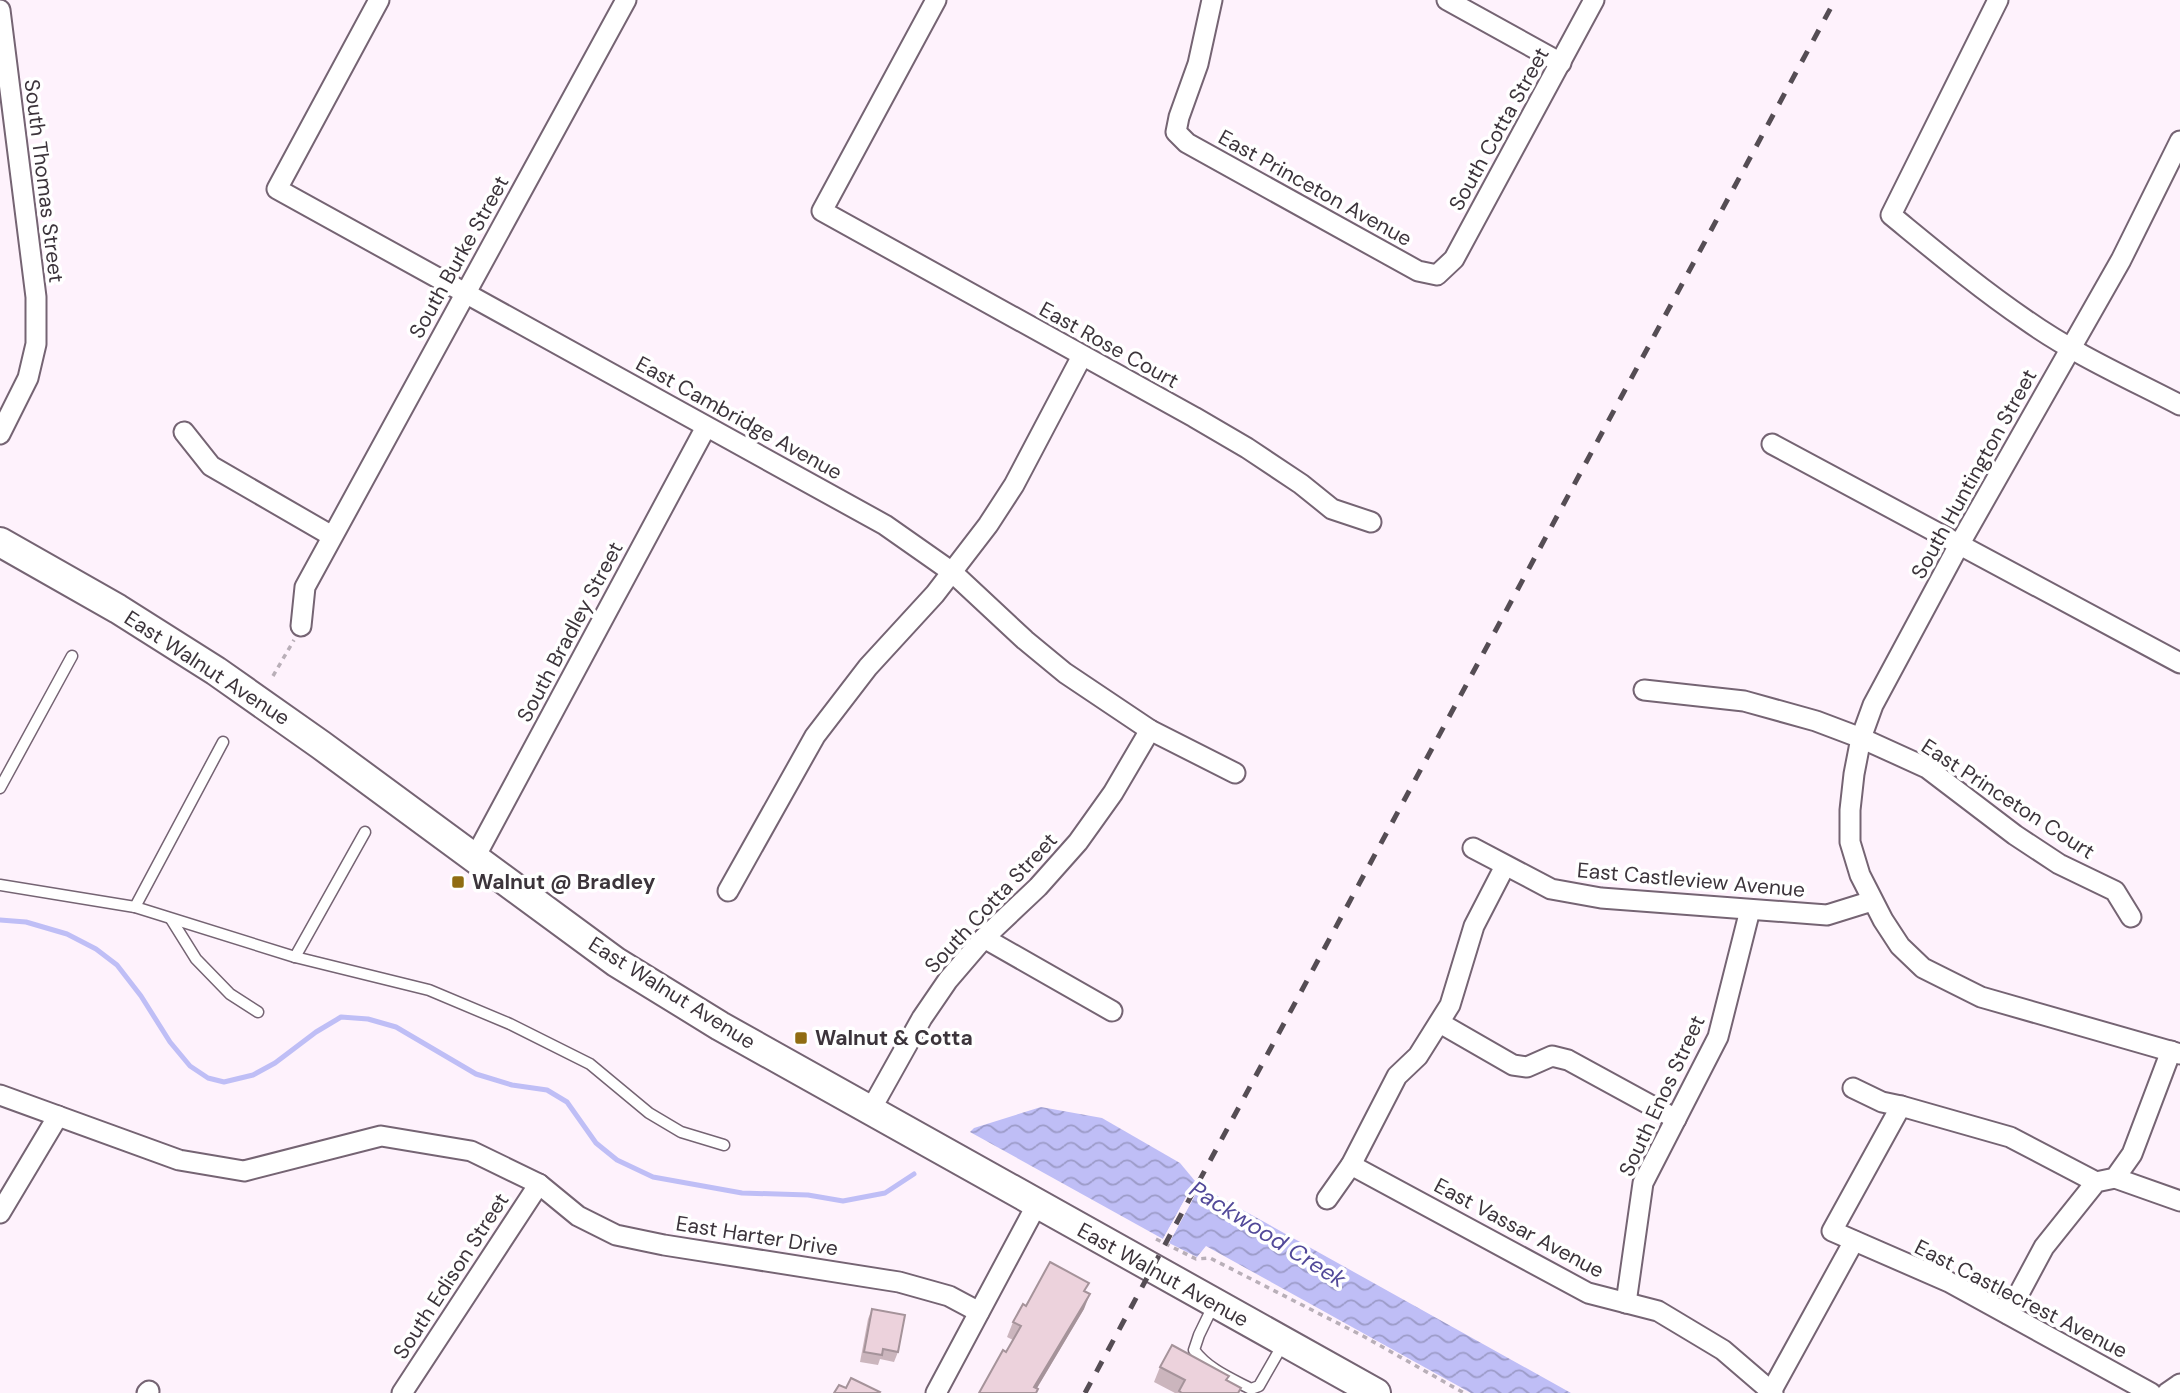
<svg xmlns="http://www.w3.org/2000/svg" width="2180" height="1393" font-family="'DM Sans',sans-serif">
<defs>
<pattern id="water-waves" width="16" height="10" patternUnits="userSpaceOnUse" patternTransform="scale(1.75)"><rect width="16" height="10" fill="#bfbef6"/><path d="M0 5q4-4 8 0t8 0" fill="none" stroke="#9c9bc8"/></pattern>
</defs>
<rect width="100%" height="100%" fill="#fef2fc"/>
<g fill="url(#water-waves)">
<path d="M 1041,1107 L 1102,1118 L 1180,1163 L 1195,1181 L 1163,1239 L 970,1132 L 974,1128 Z"/>
<path d="M 1201,1184 L 1214,1194 L 1571,1393 L 1471,1393 L 1206,1246 L 1197,1257 L 1169,1243 Z"/>
</g>
<g fill="#fef2fc">
<path d="M 1195,1181 L 1198,1182 L 1166,1241 L 1163,1239 Z"/>
<path d="M 1198,1183 L 1201,1184 L 1169,1243 L 1166,1241 Z"/>
</g>
<g fill="none" stroke-linecap="round" stroke-linejoin="round">
<path stroke="#bfbef6" stroke-width="5" d="M 0,920 L 26,922 L 67,934 L 96,949 L 117,965 L 141,996 L 170,1042 L 190,1066 L 208,1078 L 224,1082 L 253,1075 L 275,1063 L 316,1032 L 341,1017 L 368,1019 L 396,1027 L 476,1074 L 512,1085 L 547,1090 L 567,1102 L 596,1143 L 617,1160 L 653,1177 L 742,1193 L 808,1195 L 843,1201 L 885,1193 L 914,1174"/>
<defs>
<g id="service">
<path d="M 0,788 L 72,656"/>
<path d="M 0,885 L 135,907 L 295,957 L 429,990 L 510,1024 L 590,1064 L 649,1113 L 681,1132 L 724,1145"/>
<path d="M 135,907 L 223,742"/>
<path d="M 171,919 L 196,959 L 230,994 L 258,1012"/>
<path d="M 295,957 L 365,832"/>
<path d="M 1214,1304 L 1199,1335 L 1194,1350 C 1208,1369 1230,1378 1251,1389 L 1259,1386 L 1283,1344"/>
</g>
<g id="minor">
<path d="M 379,0 L 277,189 L 885,525 L 952,572 L 1025,640 L 1065,673 L 1150,730 L 1235,773"/>
<path d="M 936,0 L 822,211 L 1194,417 L 1247,448 L 1301,484 L 1332,509 L 1371,522"/>
<path d="M 1212,0 L 1198,64 L 1179,117 L 1176,132 L 1187,143 L 1418,271 L 1437,275 L 1454,259 L 1594,0"/>
<path d="M 1447,0 L 1561,63"/>
<path d="M 1998,0 L 1891,215 C 1935,251 1979,288 2026,320 C 2074,354 2128,378 2180,405"/>
<path d="M 0,10 L 36,297 L 36,344 L 28,378 L 0,434"/>
<path d="M 2180,141 L 2121,260 L 1959,545 L 1873,705 L 1861,738 L 1854,774 L 1850,810 L 1850,842 L 1860,875 L 1883,920 L 1900,946 L 1923,968 L 1981,997 L 2180,1054"/>
<path d="M 184,432 L 211,466 L 332,536"/>
<path d="M 1772,444 L 2180,663"/>
<path d="M 301,626 L 305,587 L 626,0"/>
<path d="M 1644,690 L 1744,701 L 1816,721 L 1861,738 L 1927,768 L 2015,835 L 2059,864 L 2115,891 L 2131,917"/>
<path d="M 1473,848 L 1551,889 L 1601,898 L 1827,915 L 1872,901"/>
<path d="M 474,859 L 706,427"/>
<path d="M 728,891 L 815,736 L 868,667 L 935,594 L 988,525 L 1014,485 L 1082,356"/>
<path d="M 984,938 L 1112,1011"/>
<path d="M 1440,1023 L 1513,1065 L 1527,1067 L 1552,1056 L 1568,1060 L 1676,1119"/>
<path d="M 1853,1088 L 1882,1102 L 1901,1106 L 2010,1137 L 2096,1182"/>
<path d="M 0,1095 L 179,1160 L 244,1171 L 381,1136 L 471,1151 L 539,1184 L 578,1216 L 616,1235 L 664,1245 L 899,1282 L 949,1296 L 979,1312"/>
<path d="M 1901,1106 L 1832,1231 L 1949,1282 L 2151,1393"/>
<path d="M 870,1111 L 922,1018 L 948,980 L 984,938 L 1038,887 L 1078,842 L 1113,793 L 1150,730"/>
<path d="M 1351,1165 L 1588,1293 L 1658,1311 L 1723,1350 L 1773,1393"/>
<path d="M 2115,1178 L 2180,1201"/>
<path d="M 1327,1199 L 1351,1165 L 1397,1076 L 1418,1056 L 1450,1005 L 1474,926 L 1505,866"/>
<path d="M 0,1213 L 58,1116"/>
<path d="M 1626,1303 L 1643,1183 L 1718,1037 L 1750,910"/>
<path d="M 2008,1314 L 2044,1247 L 2096,1182 L 2115,1178 L 2132,1154 L 2171,1051"/>
<path d="M 1772,1390 L 1854,1241"/>
<path d="M 147,1393 L 149,1391"/>
<path d="M 402,1393 L 539,1184"/>
<path d="M 936,1393 L 1037,1204"/>
<path d="M 2167,1393 L 2180,1384"/>
</g>
<path id="secondary" d="M 0,542 L 118,609 L 216,671 L 321,745 L 616,962 L 720,1026 L 1376,1393"/>
</defs>
<use href="#service" stroke="#756473" stroke-width="13"/>
<use href="#minor" stroke="#756473" stroke-width="23"/>
<use href="#secondary" stroke="#756473" stroke-width="32"/>
<g stroke="#b9afb8" stroke-width="3.5" stroke-dasharray="5 5" stroke-linecap="butt">
<path d="M 273,676 L 294,640"/>
<path d="M 1156,1239 L 1196,1259 L 1210,1258 L 1363,1336 L 1464,1393"/>
</g>
<use href="#service" stroke="#fff" stroke-width="10"/>
<use href="#minor" stroke="#fff" stroke-width="19"/>
<use href="#secondary" stroke="#fff" stroke-width="28"/>
<path stroke="#554d54" stroke-width="5" stroke-dasharray="12 12" stroke-linecap="butt" d="M 1085,1393 L 1835,0"/>
</g>
<g fill="#cbb5bd">
<path d="M 1086,1292 L 1084,1309 L 1037,1388 L 1006,1352 L 1013,1340 L 1007,1337 L 1013,1322 L 1026,1306 Z"/>
<path d="M 872,1309 L 898,1352 L 894,1362 L 880,1359 L 878,1365 L 860,1362 L 868,1319 Z"/>
<path d="M 1160,1367 L 1229,1376 L 1227,1380 L 1241,1388 L 1239,1393 L 1175,1393 L 1154,1382 Z"/>
</g>
<path fill="#a5939a" d="M 1090,1294 L 1084,1309 L 1034,1393 L 1034,1387 Z"/>
<g fill="#ecd2dc" stroke="#a5939a" stroke-width="2">
<path d="M 1050,1262 L 1089,1283 L 1084,1291 L 1090,1294 L 1034,1387 L 1038,1389 L 1036,1393 L 979,1393 L 1003,1350 L 1006,1352 L 1021,1326 L 1013,1322 L 1023,1304 L 1026,1306 Z"/>
<path d="M 872,1309 L 905,1315 L 898,1352 L 883,1349 L 882,1355 L 864,1352 Z"/>
<path d="M 1172,1345 L 1229,1376 L 1226,1380 L 1241,1388 L 1238,1393 L 1182,1393 L 1179,1391 L 1185,1380 L 1160,1367 Z"/>
<path d="M 851,1378 L 880,1392 L 879,1393 L 834,1393 L 839,1385 L 846,1388 Z"/>
</g>
<g fill="#906c12" stroke="#fff" stroke-width="2.5">
<rect x="451" y="875" width="14" height="14" rx="3.5"/>
<rect x="794" y="1031" width="14" height="14" rx="3.5"/>
</g>
<g text-anchor="middle" stroke-width="7" stroke-linejoin="round" paint-order="stroke">
<g font-size="21" fill="#3c343b" stroke="#fff">
<text transform="translate(1499 129) rotate(-61)" y="7">South Cotta Street</text>
<text transform="translate(44 181) rotate(83)" y="7">South Thomas Street</text>
<text transform="translate(1315 188) rotate(29)" y="7">East Princeton Avenue</text>
<text transform="translate(459 257) rotate(-61)" y="7">South Burke Street</text>
<text transform="translate(1109 345) rotate(29)" y="7">East Rose Court</text>
<text transform="translate(739 418) rotate(29)" y="7">East Cambridge Avenue</text>
<text transform="translate(1974 474) rotate(-61)" y="7">South Huntington Street</text>
<text transform="translate(570 632) rotate(-62)" y="7">South Bradley Street</text>
<text transform="translate(207 668) rotate(33)" y="7">East Walnut Avenue</text>
<text transform="translate(2008 799) rotate(33)" y="7">East Princeton Court</text>
<text transform="translate(1691 880) rotate(5)" y="7">East Castleview Avenue</text>
<text transform="translate(991 903) rotate(-47)" y="7">South Cotta Street</text>
<text transform="translate(672 993) rotate(32)" y="7">East Walnut Avenue</text>
<text transform="translate(1662 1096) rotate(-65)" y="7">South Enos Street</text>
<text transform="translate(1519 1228) rotate(28)" y="7">East Vassar Avenue</text>
<text transform="translate(757 1236) rotate(9)" y="7">East Harter Drive</text>
<text transform="translate(1163 1275) rotate(29)" y="7">East Walnut Avenue</text>
<text transform="translate(451 1276) rotate(-57)" y="7">South Edison Street</text>
<text transform="translate(2021 1299) rotate(27)" y="7">East Castlecrest Avenue</text>
</g>
<g font-size="21" font-weight="bold" fill="#3c343b" stroke="#fff" text-anchor="start">
<text x="472" y="889">Walnut @ Bradley</text>
<text x="815" y="1045">Walnut &amp; Cotta</text>
</g>
<g font-size="23" font-style="italic" fill="#524999" stroke="#fff">
<text transform="translate(1268 1234) rotate(32)" y="8">Packwood Creek</text>
</g>
</g>
</svg>
